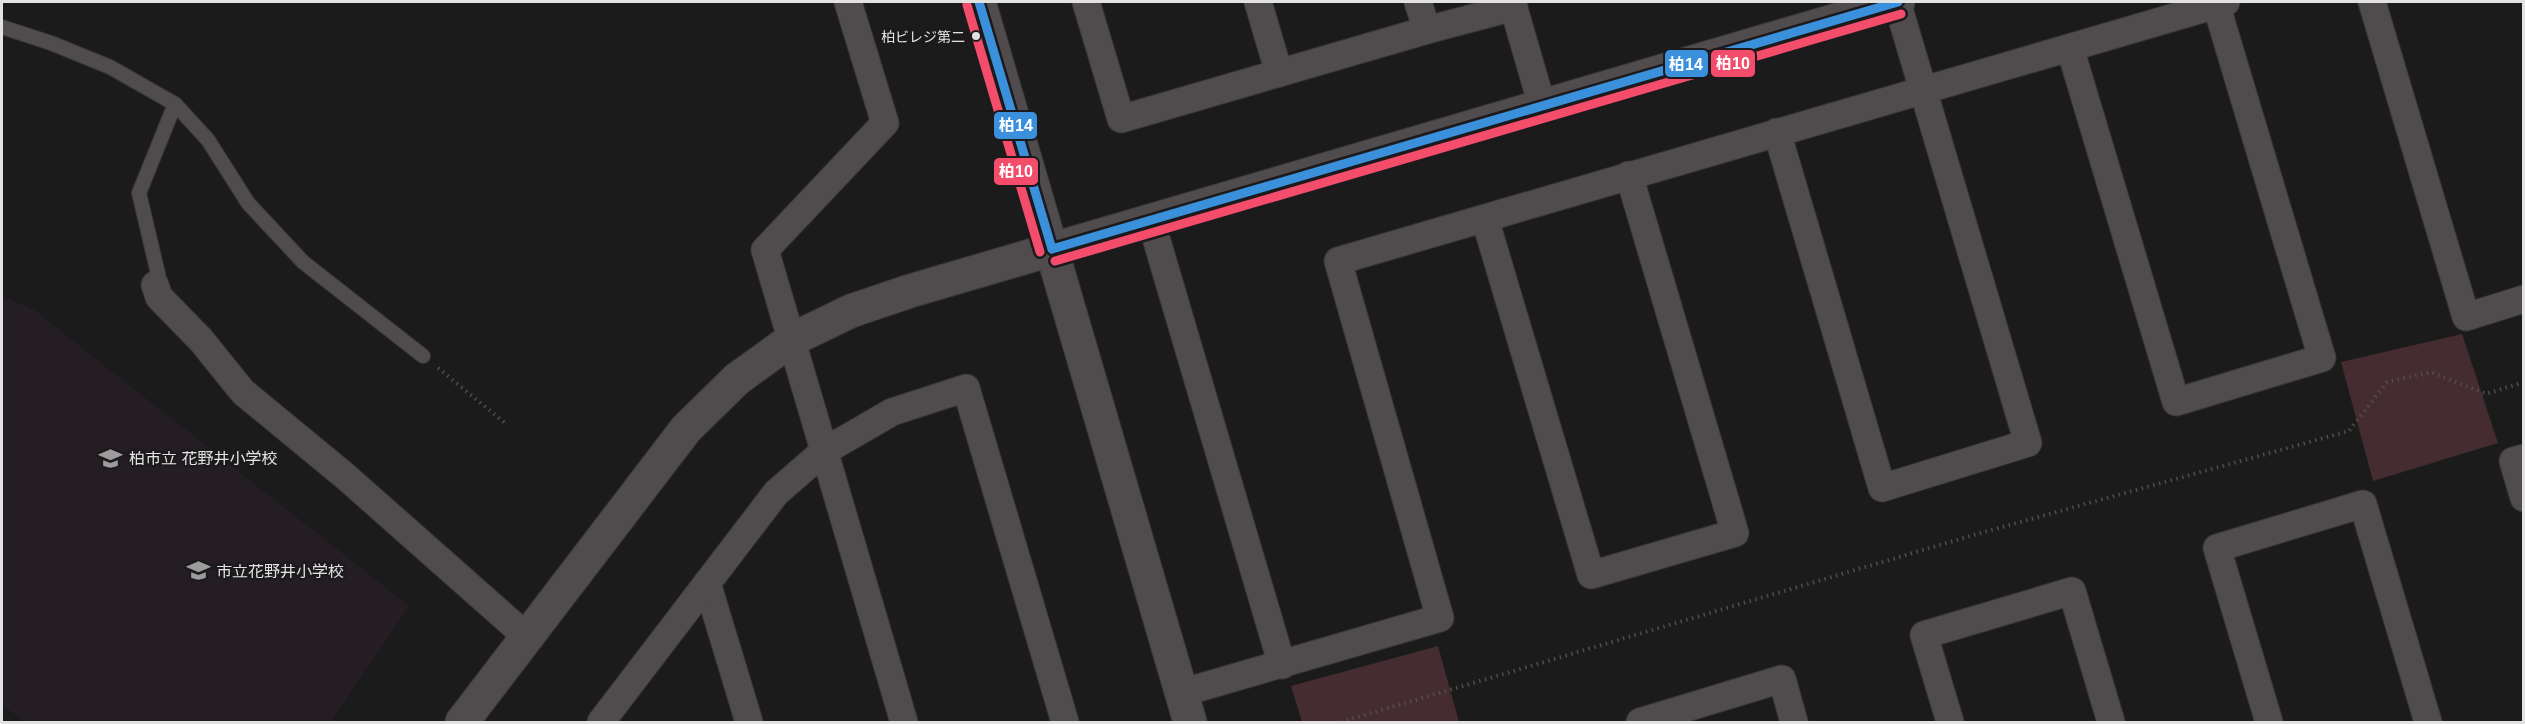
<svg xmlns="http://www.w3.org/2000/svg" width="2525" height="724" font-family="Arial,'Noto Sans JP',sans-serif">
<rect width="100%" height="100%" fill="#1b1b1b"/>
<path fill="#241e24" d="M 2,296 L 34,310 L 409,606 L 331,722 L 25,722 L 2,705 Z"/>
<g fill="#452c31">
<path d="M 2462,334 L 2498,443 L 2373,481 L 2341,362 Z"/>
<path d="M 1438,646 L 1459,722 L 1302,722 L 1291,686 Z"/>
</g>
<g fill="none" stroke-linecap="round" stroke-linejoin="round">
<defs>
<g id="service">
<path d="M 2,27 L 51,43 L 110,67 L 175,104 L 208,140 L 248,203 L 303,262 L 423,356"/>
<path d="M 155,285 L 159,278 L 139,193 L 175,104"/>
</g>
<g id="minor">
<path d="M 848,2 L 885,123 L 765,250 L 904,722"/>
<path d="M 1086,2 L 1121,119 L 1427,30 L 1514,7"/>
<path d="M 1258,2 L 1279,73"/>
<path d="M 1418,2 L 1427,30"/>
<path d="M 1512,2 L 1542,105"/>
<path d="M 2372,2 L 2466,317 L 2524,299"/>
<path d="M 2070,48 L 2176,402 L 2322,358 L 2216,4"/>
<path d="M 1777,132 L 1882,488 L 2028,443 L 1897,2"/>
<path d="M 1485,219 L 1591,575 L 1735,533 L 1629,175"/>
<path d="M 1151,221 L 1282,665"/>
<path d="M 155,285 L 159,297 L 201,340 L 243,392 L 345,476 L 527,637"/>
<path d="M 2524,458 L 2513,461 L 2524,498"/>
<path d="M 707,583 L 749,722"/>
<path d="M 1181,693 L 1440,618 L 1338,261 L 2226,2"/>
<path d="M 601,722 L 776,493 L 823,452 L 892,412 L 966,388 L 1065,722"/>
<path d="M 1640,722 L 1782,679 L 1794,722"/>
<path d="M 1950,722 L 1924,635 L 2072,591 L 2111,722"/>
<path d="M 2269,722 L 2217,548 L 2363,504 L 2428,722"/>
</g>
<g id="tertiary">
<path d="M 979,2 L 1190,722"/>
<path d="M 462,722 L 686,429 L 737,379 L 791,340 L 851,311 L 910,291 L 1898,2"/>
</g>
</defs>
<use href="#service" stroke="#373737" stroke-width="16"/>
<use href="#minor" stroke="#373737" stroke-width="29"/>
<use href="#tertiary" stroke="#373737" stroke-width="35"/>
<g stroke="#504c4e" stroke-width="4" stroke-dasharray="1.5 4.5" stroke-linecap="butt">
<path d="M 438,368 L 505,423"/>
<path d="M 1341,722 L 1977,534 L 2349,431 L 2387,382 L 2431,372 L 2486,394 L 2524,382"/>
</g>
<use href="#service" stroke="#504b4d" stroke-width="14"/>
<use href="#minor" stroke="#504b4d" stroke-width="27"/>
<use href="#tertiary" stroke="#504b4d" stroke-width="33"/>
<defs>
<g id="bus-1">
<path d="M 979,2 L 1052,249"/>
<path d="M 1052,249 L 1898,2"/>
</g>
<g id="bus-2">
<path d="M 967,5 L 1040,252"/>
<path d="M 1055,261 L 1901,14"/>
</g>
</defs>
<use href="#bus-1" stroke="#1c1a1c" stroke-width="14"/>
<use href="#bus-2" stroke="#1c1a1c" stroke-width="14"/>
<use href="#bus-1" stroke="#3a90db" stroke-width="9"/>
<use href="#bus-2" stroke="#f44d6c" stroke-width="9"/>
</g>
<defs>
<symbol id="school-bare" viewBox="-9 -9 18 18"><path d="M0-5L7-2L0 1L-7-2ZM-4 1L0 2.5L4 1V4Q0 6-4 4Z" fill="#9d9c9d" stroke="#1c1a1c" stroke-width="2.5" paint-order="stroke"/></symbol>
</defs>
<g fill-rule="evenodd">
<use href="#school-bare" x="94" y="442" width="33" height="33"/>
<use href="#school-bare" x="182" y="554" width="33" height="33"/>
</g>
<circle fill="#e3e2e3" stroke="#1c1a1c" stroke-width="2" cx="976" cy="36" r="5"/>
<g text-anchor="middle" stroke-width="5" stroke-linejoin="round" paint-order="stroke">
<g font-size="14" fill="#e3e2e3" stroke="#1c1a1c" text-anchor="end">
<text x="965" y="42">柏ビレジ第二</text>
</g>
<g font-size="16" fill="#e3e2e3" stroke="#1c1a1c" text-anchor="start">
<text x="129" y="464">柏市立 花野井小学校</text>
<text x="216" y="577">市立花野井小学校</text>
</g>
</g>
<g stroke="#1c1a1c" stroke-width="2">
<rect x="1710" y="49" width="46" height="29" rx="6" fill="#f44d6c"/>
<rect x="1664" y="49" width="45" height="29" rx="6" fill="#3a90db"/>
<rect x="993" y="111" width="45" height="29" rx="6" fill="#3a90db"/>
<rect x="993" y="157" width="46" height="29" rx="6" fill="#f44d6c"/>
</g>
<g font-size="16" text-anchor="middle" font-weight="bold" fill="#fff">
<text x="1733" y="69">柏10</text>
<text x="1686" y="70">柏14</text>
<text x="1016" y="131">柏14</text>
<text x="1016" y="177">柏10</text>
</g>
<rect width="2525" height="724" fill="none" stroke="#e3e2e3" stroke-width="6"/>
</svg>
